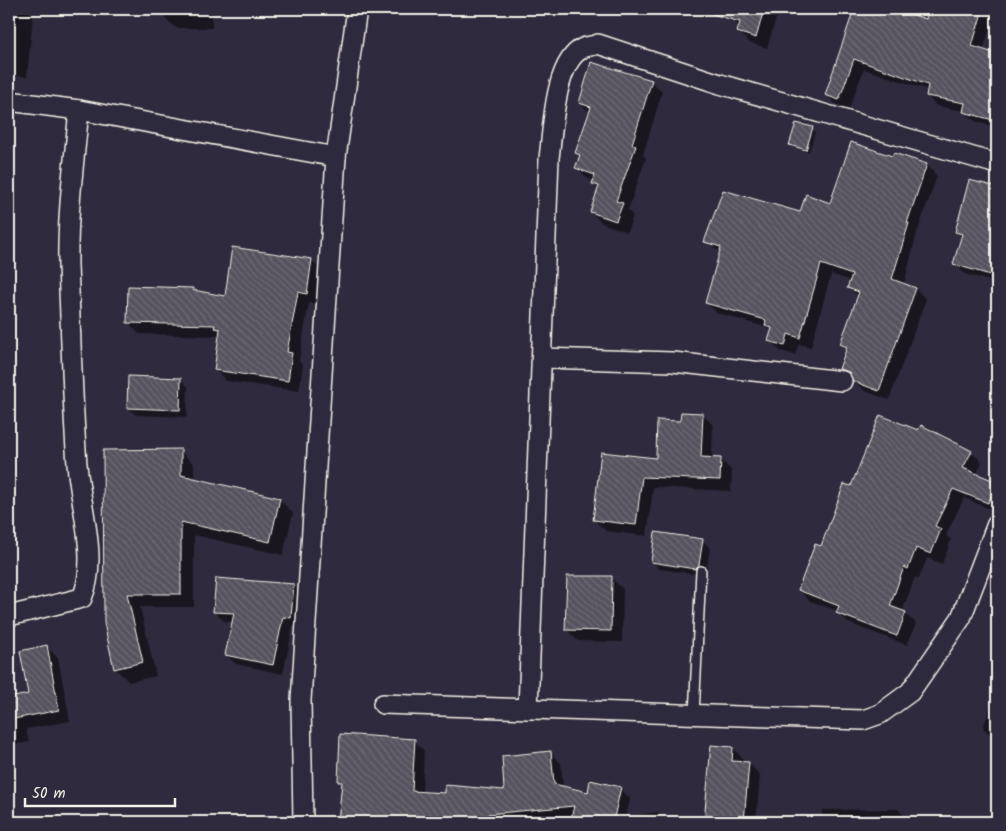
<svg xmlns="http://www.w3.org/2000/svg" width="1006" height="831" font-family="Kalam,sans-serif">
<defs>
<pattern id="building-back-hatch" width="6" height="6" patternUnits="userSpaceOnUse" patternTransform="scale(1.25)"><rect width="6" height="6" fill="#56525f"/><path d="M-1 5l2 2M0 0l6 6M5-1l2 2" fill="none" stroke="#6f6b76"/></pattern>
</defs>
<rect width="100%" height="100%" fill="#2f2a3d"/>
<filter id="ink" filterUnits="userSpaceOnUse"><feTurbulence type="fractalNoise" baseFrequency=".02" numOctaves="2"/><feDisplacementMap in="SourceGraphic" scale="10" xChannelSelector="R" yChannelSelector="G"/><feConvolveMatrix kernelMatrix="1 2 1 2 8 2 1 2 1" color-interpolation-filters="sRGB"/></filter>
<g filter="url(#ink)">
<g fill="#0007">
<path d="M 9,9 L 26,9 L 33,16 L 27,77 L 9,75 Z"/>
<path d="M 42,9 L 77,9 L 77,13 L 45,11 Z"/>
<path d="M 164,9 L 212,9 L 212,28 L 176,28 L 164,17 Z"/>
<path d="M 734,9 L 779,9 L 767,48 L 750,43 L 739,32 L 740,27 L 731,19 Z"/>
<path d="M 871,9 L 898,9 L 898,11 L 927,21 L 930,9 L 996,9 L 983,51 L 997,55 L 997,128 L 975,121 L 964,111 L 937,106 L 927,96 L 928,90 L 864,69 L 849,109 L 836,104 L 826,94 L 860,43 Z"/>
<path d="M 651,81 L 662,92 L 643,155 L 646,158 L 628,210 L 633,216 L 627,232 L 602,223 L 591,212 L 599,190 L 593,184 L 594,181 L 588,179 L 577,168 L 581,157 L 577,153 L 590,113 L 580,103 Z"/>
<path d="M 812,128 L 815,132 L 809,152 L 794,148 L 791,145 Z"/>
<path d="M 895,154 L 927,165 L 937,176 L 917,233 L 904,284 L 916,289 L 926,299 L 889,400 L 865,391 L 841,369 L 848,350 L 842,344 L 859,297 L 849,288 L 851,281 L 831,274 L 811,347 L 799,344 L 795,355 L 780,351 L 770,340 L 772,332 L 768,328 L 717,313 L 706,302 L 721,253 L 706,241 L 831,204 L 893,158 Z"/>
<path d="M 970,181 L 997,189 L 997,283 L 965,274 L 955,264 L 962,238 L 956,231 Z"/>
<path d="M 311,260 L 322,271 L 318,304 L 309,303 L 299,361 L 303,365 L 299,391 L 226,381 L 215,369 L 220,336 L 139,334 L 128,322 L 193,289 L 196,292 L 226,297 Z"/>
<path d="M 181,379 L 188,387 L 187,417 L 136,415 L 128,408 Z"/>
<path d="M 702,414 L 713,425 L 712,459 L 720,459 L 732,471 L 731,491 L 653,487 L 647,536 L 606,531 L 594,520 L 657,460 L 681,422 Z"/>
<path d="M 180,451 L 194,464 L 194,480 L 279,499 L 293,513 L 283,555 L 194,535 L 194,607 L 140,607 L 156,676 L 129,682 L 116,669 L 105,623 Z"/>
<path d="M 971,452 L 982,462 L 976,475 L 997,484 L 997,512 L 964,498 L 946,535 L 951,540 L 942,564 L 927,558 L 919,579 L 915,577 L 902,612 L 916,623 L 907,645 L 848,623 L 838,611 L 810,601 L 799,590 L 852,488 Z"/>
<path d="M 702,540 L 710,548 L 706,573 L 703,575 L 659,569 L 652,561 Z"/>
<path d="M 611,578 L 623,589 L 622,642 L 578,641 L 567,630 Z"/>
<path d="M 293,585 L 303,595 L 301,627 L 293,626 L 283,674 L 236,664 L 226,655 L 233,622 L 224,621 L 214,611 Z"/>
<path d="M 47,647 L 58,658 L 70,721 L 26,729 L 29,742 L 9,746 L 9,699 L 30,695 Z"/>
<path d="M 997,689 L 997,740 L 983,728 Z"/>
<path d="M 414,740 L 424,751 L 422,793 L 446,795 L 506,791 L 550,753 L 561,763 L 563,788 L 589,793 L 620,788 L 630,799 L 626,817 L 658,812 L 668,822 L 339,822 L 343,785 L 339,781 Z"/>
<path d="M 712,746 L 733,748 L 744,760 L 744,763 L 749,763 L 760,775 L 756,822 L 705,822 Z"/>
<path d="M 898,809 L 910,822 L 822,822 L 822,810 Z"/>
</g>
<g fill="url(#building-back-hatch)" stroke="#f4f1e8">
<path d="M 710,9 L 764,9 L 756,38 L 737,32 L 740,22 L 709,13 Z"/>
<path d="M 854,9 L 896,9 L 926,19 L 929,9 L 983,9 L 972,46 L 997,54 L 997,121 L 963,112 L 965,103 L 926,96 L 928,85 L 854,59 L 839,100 L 825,95 Z"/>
<path d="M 591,62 L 652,80 L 632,144 L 636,146 L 616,201 L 623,203 L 616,221 L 590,212 L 599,186 L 592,184 L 595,175 L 575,168 L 580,155 L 575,153 L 591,107 L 579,103 Z"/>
<path d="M 796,123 L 813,127 L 806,150 L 789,145 Z"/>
<path d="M 851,142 L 892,156 L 894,153 L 927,164 L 907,223 L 909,223 L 892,279 L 916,288 L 879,391 L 853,381 L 849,372 L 839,369 L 847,347 L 840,344 L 859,292 L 847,288 L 852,275 L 821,264 L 800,338 L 788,334 L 785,346 L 768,341 L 772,328 L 765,326 L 766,320 L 705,303 L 721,247 L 704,242 L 723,190 L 800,212 L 806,194 L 830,203 Z"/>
<path d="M 969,180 L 997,187 L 997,277 L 953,264 L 962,234 L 955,232 Z"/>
<path d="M 232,247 L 312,259 L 307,294 L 298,292 L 287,352 L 292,353 L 288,381 L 214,370 L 220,329 L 214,328 L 215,325 L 127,323 L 128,286 L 193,288 L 193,290 L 225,296 Z"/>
<path d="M 128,376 L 181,378 L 180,410 L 127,408 Z"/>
<path d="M 681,412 L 703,413 L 701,457 L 721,458 L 720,480 L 642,477 L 636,525 L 593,520 L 601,452 L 656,458 L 657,420 L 680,421 Z"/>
<path d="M 880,415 L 918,430 L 921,425 L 972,451 L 963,468 L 997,482 L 988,503 L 953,489 L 935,526 L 941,529 L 931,554 L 916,548 L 908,569 L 904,567 L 890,606 L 906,612 L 897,636 L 836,613 L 839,606 L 798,590 L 815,544 L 821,546 L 844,484 L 851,486 Z"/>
<path d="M 181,449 L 181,475 L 280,498 L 270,542 L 181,522 L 181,594 L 127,594 L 143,662 L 114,669 L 104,623 L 103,450 Z"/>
<path d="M 655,532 L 703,539 L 699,565 L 695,569 L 651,562 Z"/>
<path d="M 567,576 L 612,576 L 611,631 L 565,630 Z"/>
<path d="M 216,578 L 294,584 L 291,618 L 283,617 L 273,665 L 225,655 L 234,613 L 213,612 Z"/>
<path d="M 47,645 L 59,710 L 9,720 L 9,698 L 28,694 L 20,651 Z"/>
<path d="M 340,734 L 415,739 L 412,791 L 445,793 L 445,785 L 504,790 L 502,756 L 551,751 L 554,784 L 588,792 L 590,780 L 621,787 L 613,822 L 570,822 L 574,806 L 488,814 L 487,822 L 338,822 L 342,782 L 338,782 Z"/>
<path d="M 711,745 L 733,747 L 732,761 L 749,762 L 744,822 L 704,822 Z"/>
</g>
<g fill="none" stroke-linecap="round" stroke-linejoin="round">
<defs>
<path id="lane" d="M 694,715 L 701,571"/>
<g id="street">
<path d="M 9,101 L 79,110 L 336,157"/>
<path d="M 542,358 L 673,362 L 842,381"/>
<path d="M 9,616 L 82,598 C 99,560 80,505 77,464 C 72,398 71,332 68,266 C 67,214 74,162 79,110"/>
<path d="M 383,704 L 863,720 L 880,714 L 910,692 L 961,618 L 997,524"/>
<path d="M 528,709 L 549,158 C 553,130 554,62 583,48 C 587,46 594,46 598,44 L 720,84 L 997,164"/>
<path d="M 303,822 L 301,700 L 336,157 L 357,9"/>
</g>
</defs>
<use href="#lane" stroke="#f4f1e8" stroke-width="12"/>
<use href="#street" stroke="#f4f1e8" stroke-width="22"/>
<use href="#lane" stroke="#2f2a3d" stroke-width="9"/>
<use href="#street" stroke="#2f2a3d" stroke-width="19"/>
</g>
</g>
<rect width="1006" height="831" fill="none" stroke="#2f2a3d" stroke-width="30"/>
<rect x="15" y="15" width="976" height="801" fill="none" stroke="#f4f1e8" stroke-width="2" filter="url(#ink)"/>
<path d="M25 798v8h150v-8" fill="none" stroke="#f4f1e8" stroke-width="2.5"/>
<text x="32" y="798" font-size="15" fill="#f4f1e8" stroke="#2f2a3d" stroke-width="4" paint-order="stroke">50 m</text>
</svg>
